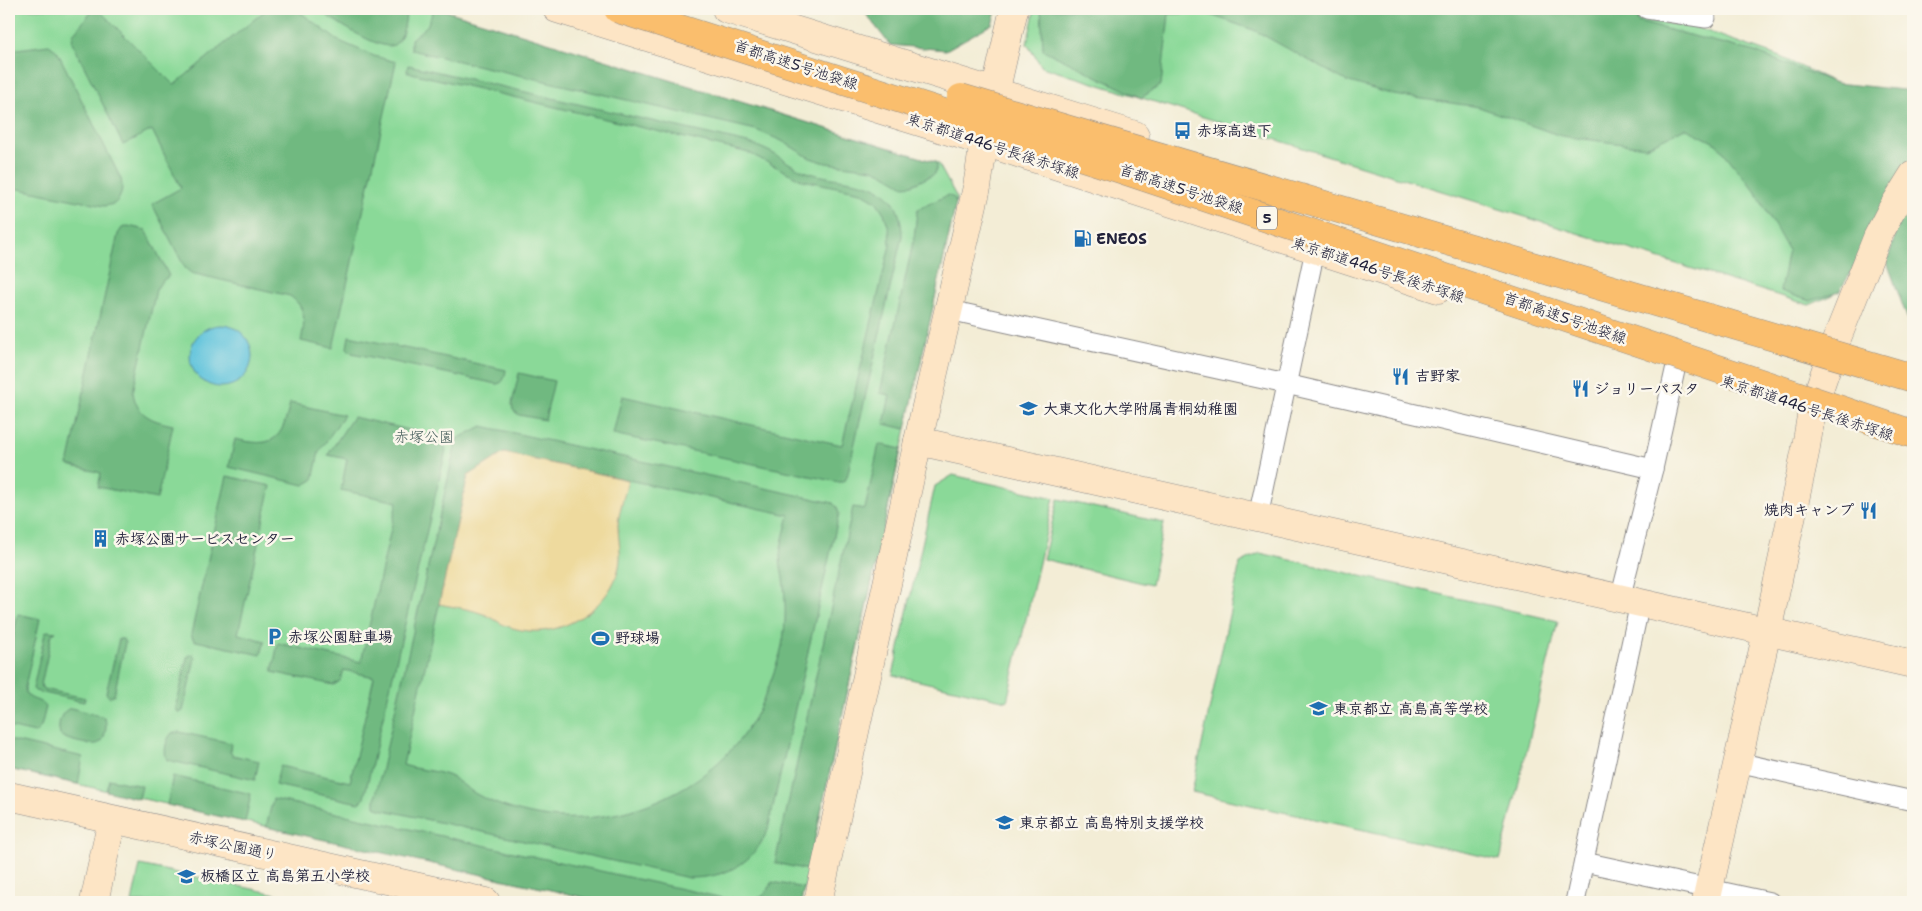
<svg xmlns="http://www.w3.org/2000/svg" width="1922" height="911" font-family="'Shantell Sans','Klee One',sans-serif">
<rect width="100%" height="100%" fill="#fbf7ec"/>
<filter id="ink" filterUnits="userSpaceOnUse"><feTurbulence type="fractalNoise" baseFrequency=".02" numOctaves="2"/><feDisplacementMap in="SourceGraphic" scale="10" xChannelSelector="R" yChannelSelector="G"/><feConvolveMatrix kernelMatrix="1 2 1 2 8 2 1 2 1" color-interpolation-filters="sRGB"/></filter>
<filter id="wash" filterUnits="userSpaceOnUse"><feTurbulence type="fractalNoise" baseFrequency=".0096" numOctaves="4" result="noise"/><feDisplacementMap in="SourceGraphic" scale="20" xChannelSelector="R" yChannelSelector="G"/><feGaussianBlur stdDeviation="1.12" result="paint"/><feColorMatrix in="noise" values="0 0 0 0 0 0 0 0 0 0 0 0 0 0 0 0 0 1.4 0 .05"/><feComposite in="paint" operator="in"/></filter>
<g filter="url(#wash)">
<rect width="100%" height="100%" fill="#f3edd6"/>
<g fill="#8ad998" stroke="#567e6a">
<path d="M 9,9 L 440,9 L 938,163 L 957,198 L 801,902 L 605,902 L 9,769 Z"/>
<path d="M 1035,9 L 1640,9 L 1638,19 L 1698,28 L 1780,57 L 1913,119 L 1833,295 L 1809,305 L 1042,67 L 1027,44 Z"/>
<path d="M 953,475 L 1054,498 L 1007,701 L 893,675 L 935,486 Z"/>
<path d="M 1058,499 L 1164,523 L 1151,585 L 1043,559 Z"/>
<path d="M 1260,553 L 1558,621 L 1500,860 L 1192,792 L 1240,563 Z"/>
<path d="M 140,865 L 309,901 L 132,902 Z"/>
</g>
<g fill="#6fb980" stroke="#486e5e" fill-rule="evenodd">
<path d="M 94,9 L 98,9 L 174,85 L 267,9 L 296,9 L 337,40 L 374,56 L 396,62 L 333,348 L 301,341 C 305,322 307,308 290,296 L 191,273 L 185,268 L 152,204 L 181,188 L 152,130 L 123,145 L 72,42 L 73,34 Z"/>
<path d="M 317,9 L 406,9 C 406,19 404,39 394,45 C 380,52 329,17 317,9 Z"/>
<path d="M 434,9 L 440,9 L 935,162 L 937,165 L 935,174 L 912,185 L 904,186 L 882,173 L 873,169 L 826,163 L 810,158 L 782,141 L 756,130 L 415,51 L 411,49 L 411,39 L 427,26 Z"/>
<path d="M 862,9 L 997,9 L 992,24 L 946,50 L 890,45 Z"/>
<path d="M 1041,9 L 1635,9 L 1638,22 L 1752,51 L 1836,83 L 1913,91 L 1913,161 L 1891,190 L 1857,262 L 1839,292 L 1810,301 L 1780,291 L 1788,250 L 1755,191 L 1717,144 L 1685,128 L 1646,147 L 1561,136 L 1479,107 L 1394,95 L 1346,81 L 1256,31 L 1205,13 L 1169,14 L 1161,85 L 1141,98 L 1043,50 Z"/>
<path d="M 49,45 L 57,51 L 121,179 C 123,188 122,198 114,204 L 104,206 L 9,187 L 9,50 Z"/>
<path d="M 408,65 L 752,144 C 759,147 767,150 774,154 C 785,160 795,168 807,172 C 849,186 901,173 902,236 L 847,477 L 844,482 L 838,482 L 613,434 L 622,396 L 842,445 L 890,245 L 889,229 L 884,213 L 876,201 L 861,192 L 802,180 L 749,153 L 407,72 Z"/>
<path d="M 948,195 L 954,198 L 956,203 L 906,429 L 884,424 L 890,395 L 880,393 L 914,238 L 917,212 L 918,209 Z"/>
<path d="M 1913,199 L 1913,325 L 1909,323 L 1887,262 L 1900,220 Z"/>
<path d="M 128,226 L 146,230 L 169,276 L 161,282 L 156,290 L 133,392 C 136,415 152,421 173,425 L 157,499 L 98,487 L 101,473 L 68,465 L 118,234 L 122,228 Z"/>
<path d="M 349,336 L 506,370 C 505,377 504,383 497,384 L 352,353 L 347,348 Z"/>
<path d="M 519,373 L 554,381 L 545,420 L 519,415 L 513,410 L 512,404 Z"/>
<path d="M 290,403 L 344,415 L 319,452 L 313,480 L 304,485 L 229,467 L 235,439 C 273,448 282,441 290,403 Z"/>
<path d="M 353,417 L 440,437 L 446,450 L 364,798 L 361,802 L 359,803 L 275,785 L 280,766 L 350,782 L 374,677 L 344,670 L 340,681 L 334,685 L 272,672 L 278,643 L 361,662 L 397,502 L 341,490 L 347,459 L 328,455 L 329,453 Z"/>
<path d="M 482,426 L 833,503 L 837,507 L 839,514 L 768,829 C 754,864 725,878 689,878 L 380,809 L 375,806 L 375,799 L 457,439 ZM 504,453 L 789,515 C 786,528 781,543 780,556 C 780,565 783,576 784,586 C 786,608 786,632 780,654 C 774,673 767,693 758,711 C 719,788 620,831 536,815 C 515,811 494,804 476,794 C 466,788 457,779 447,775 C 433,770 417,770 403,765 L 468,476 Z"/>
<path d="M 879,444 L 901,449 L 808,870 L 775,863 L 853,507 L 865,509 Z"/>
<path d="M 227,476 L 271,486 L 238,634 L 265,641 L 261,655 L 196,641 L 193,639 L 191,634 Z"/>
<path d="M 18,614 L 40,619 L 25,687 C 25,702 39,697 46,707 L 41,727 L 35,733 L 9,727 L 9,655 Z"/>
<path d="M 47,631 L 56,632 L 52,634 L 41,685 L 43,689 L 85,698 L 84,702 L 35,691 L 33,689 L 45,633 Z"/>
<path d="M 119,639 L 123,639 L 125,643 L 114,695 L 109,697 L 106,693 Z"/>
<path d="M 192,654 L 195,658 L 183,711 L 179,713 L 176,709 L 187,657 Z"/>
<path d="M 71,708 L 104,717 C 107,723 106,727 105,733 C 104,737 103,741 99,743 C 93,747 65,740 60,735 C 57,725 60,711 71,708 Z"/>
<path d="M 179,732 L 231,743 L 230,751 L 232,755 L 259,761 L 255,780 L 167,760 C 163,752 166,739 172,733 Z"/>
<path d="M 9,740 L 83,757 L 78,784 L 9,769 Z"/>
<path d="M 173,776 L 251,794 L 245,822 L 167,805 Z"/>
<path d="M 109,779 L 142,786 L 139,799 L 106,791 Z"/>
<path d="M 273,799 L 723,898 C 742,900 764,905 772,882 L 804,888 L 801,902 L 605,902 L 266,827 Z"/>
</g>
<path fill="#eeda9e" stroke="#887e6c" d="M 504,453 L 628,480 C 625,494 619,510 618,525 C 618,539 622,552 619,567 C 615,586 603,602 587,613 C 562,631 534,637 504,625 C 496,621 489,615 480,613 C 467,608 452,607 439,604 L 468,476 Z"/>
<circle fill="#5ec3dc" stroke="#40728c" cx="221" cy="356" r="31"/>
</g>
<g filter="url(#ink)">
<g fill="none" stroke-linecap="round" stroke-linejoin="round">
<defs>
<g id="street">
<path d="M 1647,9 L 1706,18"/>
<path d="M 949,310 L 1286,384 L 1653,469"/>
<path d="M 1258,517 L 1315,250"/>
<path d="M 1620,599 L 1653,469 L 1676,366"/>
<path d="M 1737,762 L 1913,801"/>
<path d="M 1584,862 L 1770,902"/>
<path d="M 1575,902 L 1640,603"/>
</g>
<g id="secondary">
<path d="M 557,9 L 984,142 L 1438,289"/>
<path d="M 726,9 L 1135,135"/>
<path d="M 918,441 L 1913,664"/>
<path d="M 9,796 L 486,902"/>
<path d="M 94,902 L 112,820"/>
<path d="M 818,902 L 918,441 L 977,187 L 984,142 L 1014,9"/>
<path d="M 1706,902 L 1767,632 L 1805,453 L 1812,410 L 1834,346 L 1877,238 L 1892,209 L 1913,175"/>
</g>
</defs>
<use href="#street" stroke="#8a8888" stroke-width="21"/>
<use href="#secondary" stroke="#8a8888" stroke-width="29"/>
<use href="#street" stroke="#fff" stroke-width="19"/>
<use href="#secondary" stroke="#fde5c5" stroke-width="28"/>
<defs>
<g id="highway-bridge">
<path d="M 618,9 L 1120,169 L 1913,434"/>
<path d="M 961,98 L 1913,378"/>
</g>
</defs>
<use href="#highway-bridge" stroke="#8a8888" stroke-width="29" stroke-linecap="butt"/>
<use href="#highway-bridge" stroke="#fabe6d" stroke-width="28"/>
</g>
</g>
<defs>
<symbol id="bus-bare" viewBox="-9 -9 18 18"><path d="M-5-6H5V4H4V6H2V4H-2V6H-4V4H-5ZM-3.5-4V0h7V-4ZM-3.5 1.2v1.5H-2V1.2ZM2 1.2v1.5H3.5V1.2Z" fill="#1f6fb2" stroke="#fbf7ec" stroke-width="2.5" paint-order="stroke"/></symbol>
<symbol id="fuel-bare" viewBox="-9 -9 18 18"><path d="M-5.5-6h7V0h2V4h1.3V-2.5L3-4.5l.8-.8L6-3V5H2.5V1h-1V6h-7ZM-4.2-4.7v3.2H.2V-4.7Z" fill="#1f6fb2" stroke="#fbf7ec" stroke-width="2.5" paint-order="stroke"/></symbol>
<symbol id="restaurant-bare" viewBox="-9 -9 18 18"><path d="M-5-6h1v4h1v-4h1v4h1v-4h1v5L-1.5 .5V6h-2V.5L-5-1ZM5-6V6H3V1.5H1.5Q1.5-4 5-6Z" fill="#1f6fb2" stroke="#fbf7ec" stroke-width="2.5" paint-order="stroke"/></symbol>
<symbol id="school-bare" viewBox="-9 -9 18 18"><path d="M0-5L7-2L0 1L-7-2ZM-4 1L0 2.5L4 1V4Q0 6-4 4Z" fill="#1f6fb2" stroke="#fbf7ec" stroke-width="2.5" paint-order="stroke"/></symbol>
<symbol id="building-bare" viewBox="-9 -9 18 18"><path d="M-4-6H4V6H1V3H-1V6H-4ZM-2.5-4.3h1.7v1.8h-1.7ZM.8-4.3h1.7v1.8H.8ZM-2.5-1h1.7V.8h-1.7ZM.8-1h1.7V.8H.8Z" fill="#1f6fb2" stroke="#fbf7ec" stroke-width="2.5" paint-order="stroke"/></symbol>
<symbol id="parking-bare" viewBox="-9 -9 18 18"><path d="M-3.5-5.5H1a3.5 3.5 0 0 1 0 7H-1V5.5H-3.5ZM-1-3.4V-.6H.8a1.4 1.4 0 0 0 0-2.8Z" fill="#1f6fb2" stroke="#fbf7ec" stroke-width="2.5" paint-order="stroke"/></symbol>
<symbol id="stadium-bare" viewBox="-9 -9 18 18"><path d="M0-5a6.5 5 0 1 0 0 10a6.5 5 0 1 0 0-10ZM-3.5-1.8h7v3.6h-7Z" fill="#1f6fb2" stroke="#fbf7ec" stroke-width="2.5" paint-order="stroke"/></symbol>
</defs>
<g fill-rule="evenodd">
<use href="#bus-bare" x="1170" y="118" width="25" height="25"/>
<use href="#fuel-bare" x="1070" y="226" width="25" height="25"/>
<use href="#restaurant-bare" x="1388" y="364" width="25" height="25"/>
<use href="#restaurant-bare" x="1568" y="376" width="25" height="25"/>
<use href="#school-bare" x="1016" y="396" width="25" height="25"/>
<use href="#restaurant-bare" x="1856" y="498" width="25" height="25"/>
<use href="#building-bare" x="88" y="526" width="25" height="25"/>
<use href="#parking-bare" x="262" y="624" width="25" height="25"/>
<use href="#stadium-bare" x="588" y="626" width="25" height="25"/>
<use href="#school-bare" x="1306" y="696" width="25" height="25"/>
<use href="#school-bare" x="992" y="810" width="25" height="25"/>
<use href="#school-bare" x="174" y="864" width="25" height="25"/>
</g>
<g text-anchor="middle" stroke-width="5" stroke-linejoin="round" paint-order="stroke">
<rect fill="#fbf7ec" stroke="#636270" stroke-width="1" x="1257" y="206.5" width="20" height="23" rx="4"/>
<g font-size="14" font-weight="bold" fill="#22223b">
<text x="1267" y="223">5</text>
</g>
<g font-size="15" fill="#22223b" stroke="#fbf7ec">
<text transform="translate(796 65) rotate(18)" y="5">首都高速5号池袋線</text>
<text transform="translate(993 146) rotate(18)" y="5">東京都道446号長後赤塚線</text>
<text transform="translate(1181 189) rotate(18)" y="5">首都高速5号池袋線</text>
<text transform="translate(1378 270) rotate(18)" y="5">東京都道446号長後赤塚線</text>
<text transform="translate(1565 318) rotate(19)" y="5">首都高速5号池袋線</text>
<text transform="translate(1807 408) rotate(18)" y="5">東京都道446号長後赤塚線</text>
<text transform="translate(233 846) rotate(12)" y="5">赤塚公園通り</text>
</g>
<g font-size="15" font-weight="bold" fill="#22223b" stroke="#fbf7ec" text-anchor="start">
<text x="1197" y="136">赤塚高速下</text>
<text x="1096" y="244">ENEOS</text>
<text x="1415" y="381">吉野家</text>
<text x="1594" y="394">ジョリーパスタ</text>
<text x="1043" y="414">大東文化大学附属青桐幼稚園</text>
<text x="1854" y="515" text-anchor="end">焼肉キャンプ</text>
<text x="115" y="544">赤塚公園サービスセンター</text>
<text x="288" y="642">赤塚公園駐車場</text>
<text x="615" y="643">野球場</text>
<text x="1333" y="714">東京都立 高島高等学校</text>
<text x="1019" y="828">東京都立 高島特別支援学校</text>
<text x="200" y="881">板橋区立 高島第五小学校</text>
</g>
<g font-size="15" fill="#415957" stroke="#fbf7ec">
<text x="424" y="442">赤塚公園</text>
</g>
</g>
<rect width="1922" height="911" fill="none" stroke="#fbf7ec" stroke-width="30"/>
</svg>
